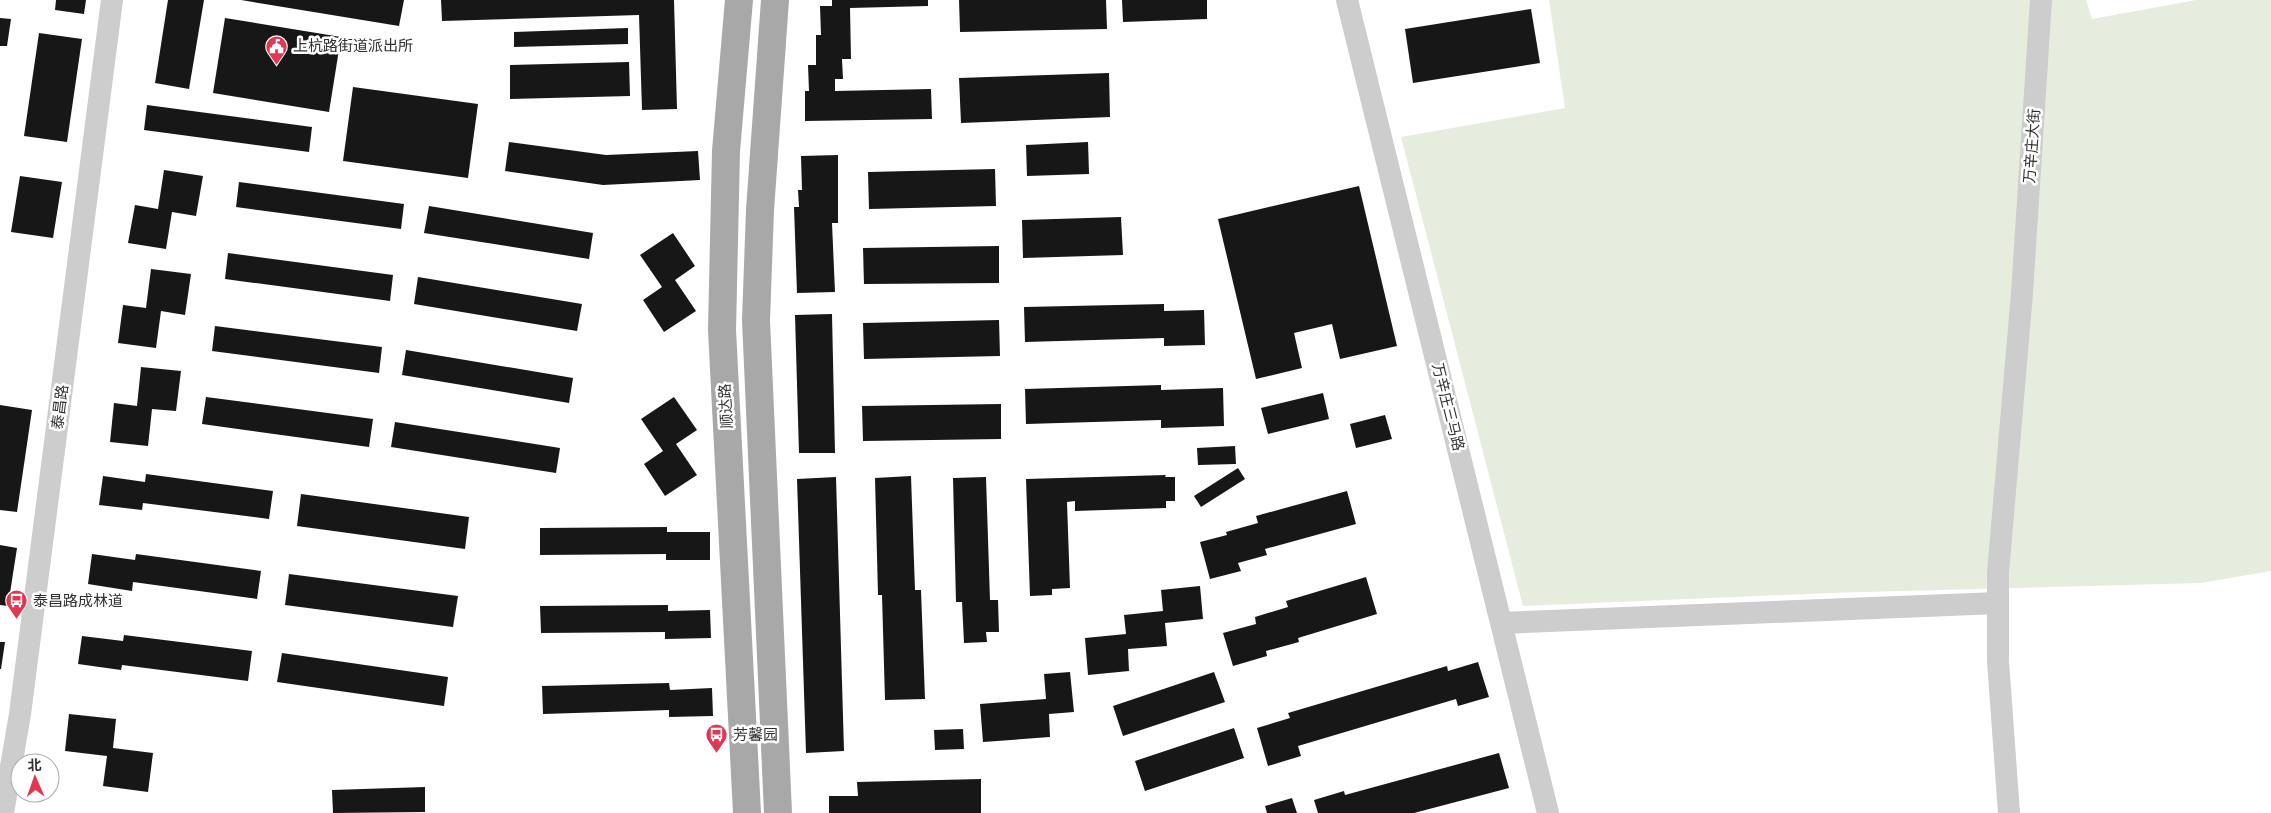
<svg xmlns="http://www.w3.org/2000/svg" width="2271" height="813" font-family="'DM Sans','Noto Sans SC',sans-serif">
<rect width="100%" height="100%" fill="#fff"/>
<path fill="#e7edde" d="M 1549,0 L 2086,0 L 2092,19 L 2196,0 L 2271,0 L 2271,571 L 2201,583 L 1829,593 L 1523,606 L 1401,137 L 1565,108 Z"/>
<g fill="#171717">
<path d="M 56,0 L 86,0 L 84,14 L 55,10 Z"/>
<path d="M 168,0 L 204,0 L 189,89 L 155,83 Z"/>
<path d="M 241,0 L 404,0 L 399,26 Z"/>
<path d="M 441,0 L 674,0 L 677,109 L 642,110 L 639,15 L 442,21 Z"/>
<path d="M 832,0 L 928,0 L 928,6 L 850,8 L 851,59 L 842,59 L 843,79 L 835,79 L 835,91 L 931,89 L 932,119 L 805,121 L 805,91 L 809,91 L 808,65 L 816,65 L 816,35 L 821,35 L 820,6 L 832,6 Z"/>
<path d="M 959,0 L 1106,0 L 1107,29 L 960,32 Z"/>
<path d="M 1122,0 L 1207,0 L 1207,19 L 1123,22 Z"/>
<path d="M 1531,9 L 1540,63 L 1413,83 L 1405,29 Z"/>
<path d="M 0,18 L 11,19 L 7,46 L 0,46 Z"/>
<path d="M 225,18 L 341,37 L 329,112 L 213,93 Z"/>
<path d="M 628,28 L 628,44 L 514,47 L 514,32 Z"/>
<path d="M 39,33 L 82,39 L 67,142 L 24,136 Z"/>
<path d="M 629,62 L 630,96 L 510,99 L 510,65 Z"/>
<path d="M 1109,73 L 1110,117 L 961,123 L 959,78 Z"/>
<path d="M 353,87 L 478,104 L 468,178 L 343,161 Z"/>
<path d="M 147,105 L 312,127 L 309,152 L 144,130 Z"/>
<path d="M 509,142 L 606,155 L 698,151 L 700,180 L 603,185 L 505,171 Z"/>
<path d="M 1088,142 L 1089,174 L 1027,176 L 1026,145 Z"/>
<path d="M 838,155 L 838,223 L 832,223 L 835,292 L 797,293 L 794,207 L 799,207 L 798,190 L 802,190 L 801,156 Z"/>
<path d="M 995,169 L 996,206 L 869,209 L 868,172 Z"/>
<path d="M 164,170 L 203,176 L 196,216 L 172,212 L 166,249 L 128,243 L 135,205 L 158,209 Z"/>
<path d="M 20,176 L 62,182 L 53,238 L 11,232 Z"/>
<path d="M 239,182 L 404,204 L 401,229 L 236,207 Z"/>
<path d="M 1359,186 L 1397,346 L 1340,359 L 1332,324 L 1294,333 L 1302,368 L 1256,379 L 1218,219 Z"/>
<path d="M 429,206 L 593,233 L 589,259 L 424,233 Z"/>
<path d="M 1121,217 L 1123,255 L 1023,258 L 1022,220 Z"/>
<path d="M 673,233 L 695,266 L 675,280 L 696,311 L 664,332 L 643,300 L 662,287 L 640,255 Z"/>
<path d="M 999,246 L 999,283 L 864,284 L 863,248 Z"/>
<path d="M 228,253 L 393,275 L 390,301 L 225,279 Z"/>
<path d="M 151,269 L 191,274 L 185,315 L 161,311 L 156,348 L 118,343 L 123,305 L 146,308 Z"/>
<path d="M 418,277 L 582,304 L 577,331 L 414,304 Z"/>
<path d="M 1164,304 L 1164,311 L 1204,310 L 1205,345 L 1164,346 L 1164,338 L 1025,342 L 1024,307 Z"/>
<path d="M 832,314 L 835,453 L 799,453 L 795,315 Z"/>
<path d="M 999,320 L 1000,356 L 864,359 L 863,323 Z"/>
<path d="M 215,326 L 382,347 L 379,373 L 212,351 Z"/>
<path d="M 406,350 L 573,378 L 569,403 L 402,375 Z"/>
<path d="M 141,367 L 181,371 L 176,411 L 152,409 L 148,446 L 110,442 L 114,403 L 137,406 Z"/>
<path d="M 1161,385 L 1161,390 L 1223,388 L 1224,426 L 1161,428 L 1161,420 L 1026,424 L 1025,389 Z"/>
<path d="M 1323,393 L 1329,419 L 1268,434 L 1261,408 Z"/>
<path d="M 206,397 L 373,419 L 369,447 L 202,424 Z"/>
<path d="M 674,397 L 697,430 L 676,444 L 697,475 L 665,496 L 644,464 L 663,451 L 641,419 Z"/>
<path d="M 1001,404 L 1001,439 L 863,441 L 862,406 Z"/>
<path d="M 0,405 L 32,410 L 17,512 L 0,510 Z"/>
<path d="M 1385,415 L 1392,439 L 1356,448 L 1350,424 Z"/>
<path d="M 395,422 L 560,448 L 556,473 L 391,447 Z"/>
<path d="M 1235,446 L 1236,464 L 1198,465 L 1197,448 Z"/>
<path d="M 1238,468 L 1245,479 L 1201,507 L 1194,496 Z"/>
<path d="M 146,474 L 273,491 L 269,519 L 143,503 L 142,510 L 99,505 L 103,476 L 145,482 Z"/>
<path d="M 1166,475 L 1165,477 L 1175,477 L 1175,501 L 1166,501 L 1166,508 L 1075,511 L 1075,501 L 1067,502 L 1070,588 L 1052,589 L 1052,595 L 1030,596 L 1026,479 Z"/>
<path d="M 911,476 L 915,590 L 921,590 L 925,699 L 885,700 L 882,595 L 878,595 L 875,478 Z"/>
<path d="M 836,477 L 844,751 L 806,753 L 797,479 Z"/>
<path d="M 986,477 L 990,600 L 998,600 L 999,632 L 986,632 L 987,642 L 964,643 L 962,602 L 956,602 L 953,478 Z"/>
<path d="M 1347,491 L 1356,524 L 1265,549 L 1267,555 L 1238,563 L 1241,571 L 1210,579 L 1200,542 L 1227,535 L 1226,532 L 1258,523 L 1256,516 Z"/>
<path d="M 301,494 L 469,517 L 465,549 L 297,526 Z"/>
<path d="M 667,527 L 667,532 L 710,532 L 710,560 L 666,560 L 666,554 L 540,555 L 540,528 Z"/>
<path d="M 0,545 L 17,548 L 8,606 L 0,605 Z"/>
<path d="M 92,554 L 135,560 L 136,554 L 261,571 L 257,599 L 133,582 L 132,591 L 88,584 Z"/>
<path d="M 289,574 L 458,596 L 453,627 L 285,605 Z"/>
<path d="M 1366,577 L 1377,614 L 1298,638 L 1299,642 L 1266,651 L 1267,656 L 1233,666 L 1223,633 L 1256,624 L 1255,617 L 1288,607 L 1286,601 Z"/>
<path d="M 1200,586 L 1203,619 L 1165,623 L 1167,646 L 1128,649 L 1129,671 L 1088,675 L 1085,638 L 1126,634 L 1124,615 L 1163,611 L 1161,590 Z"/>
<path d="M 668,605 L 668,611 L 710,610 L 711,638 L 665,639 L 665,632 L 541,633 L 540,606 Z"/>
<path d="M 124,635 L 252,651 L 248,681 L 122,665 L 121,670 L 78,664 L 82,636 L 123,641 Z"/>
<path d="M 0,642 L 5,642 L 1,669 L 0,669 Z"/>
<path d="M 282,653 L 448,677 L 444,706 L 277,682 Z"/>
<path d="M 1478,662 L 1489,697 L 1458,706 L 1456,699 L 1298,746 L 1301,756 L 1268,766 L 1257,728 L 1290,718 L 1288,713 L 1447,666 L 1448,671 Z"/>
<path d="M 1070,672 L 1074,712 L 1049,714 L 1050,737 L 983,742 L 980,704 L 1046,699 L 1044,674 Z"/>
<path d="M 1214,672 L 1225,702 L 1123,736 L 1113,706 Z"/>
<path d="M 669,683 L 670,690 L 712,688 L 713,716 L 669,717 L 669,710 L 543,714 L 542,686 Z"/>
<path d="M 69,714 L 116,719 L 113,748 L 153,753 L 148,792 L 103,786 L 107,756 L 65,751 Z"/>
<path d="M 1234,728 L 1244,758 L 1145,791 L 1135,761 Z"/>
<path d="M 963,729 L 964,749 L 935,750 L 934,730 Z"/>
<path d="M 1499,753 L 1509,788 L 1414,813 L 1318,813 L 1314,800 L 1344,791 L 1345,795 Z"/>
<path d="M 981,779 L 981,813 L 829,813 L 829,796 L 858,796 L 857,782 Z"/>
<path d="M 425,787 L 425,812 L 333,813 L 332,790 Z"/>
<path d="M 1292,798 L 1297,813 L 1267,813 L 1265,806 Z"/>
</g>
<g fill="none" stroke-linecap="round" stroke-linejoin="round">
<g stroke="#cdcdcd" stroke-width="22">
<path d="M 1347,0 L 1548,813"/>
<path d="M 1502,623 L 1998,603"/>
<path d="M 3,813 L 20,714 L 112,0"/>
<path d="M 2009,813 L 1998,661 L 1998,573 L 2022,293 L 2041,0"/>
</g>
<g stroke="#a8a8a8" stroke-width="28">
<path d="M 739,0 L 726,151 L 722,330 L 747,813"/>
<path d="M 775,0 L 760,210 L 756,320 L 778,813"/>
</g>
</g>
<defs>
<symbol id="civic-pin" viewBox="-11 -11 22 30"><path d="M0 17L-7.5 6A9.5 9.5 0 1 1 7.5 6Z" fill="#e23653" stroke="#fff"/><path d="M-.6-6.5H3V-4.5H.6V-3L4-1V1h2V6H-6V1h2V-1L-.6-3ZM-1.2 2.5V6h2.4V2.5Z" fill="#fff"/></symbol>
<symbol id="bus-pin" viewBox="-11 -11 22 30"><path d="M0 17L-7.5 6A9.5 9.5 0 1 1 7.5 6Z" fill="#e23653" stroke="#fff"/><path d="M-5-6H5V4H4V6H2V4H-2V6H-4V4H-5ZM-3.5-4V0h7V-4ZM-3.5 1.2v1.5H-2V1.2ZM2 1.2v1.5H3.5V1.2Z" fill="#fff"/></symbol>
</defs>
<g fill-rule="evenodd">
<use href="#civic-pin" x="264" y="34" width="25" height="34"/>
<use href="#bus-pin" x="4" y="588" width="25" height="34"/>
<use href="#bus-pin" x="704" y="722" width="25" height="34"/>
</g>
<g text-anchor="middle" stroke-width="5" stroke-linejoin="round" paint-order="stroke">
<g font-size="15" fill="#303030" stroke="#fff" text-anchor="start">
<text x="293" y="51">上杭路街道派出所</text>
<text x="33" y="606">泰昌路成林道</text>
<text x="733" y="740">芳馨园</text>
</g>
<g font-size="15" fill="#303030" stroke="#fff">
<text transform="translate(2032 146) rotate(-86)" y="5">万辛庄大街</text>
<text transform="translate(726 406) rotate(-93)" y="5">顺达路</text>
<text transform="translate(60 407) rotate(-83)" y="5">泰昌路</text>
<text transform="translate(1448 407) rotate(76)" y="5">万辛庄三马路</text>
</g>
</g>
<g transform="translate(35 778) rotate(358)"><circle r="24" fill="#ffffff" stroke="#acacac"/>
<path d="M0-4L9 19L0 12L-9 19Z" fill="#e23653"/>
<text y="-8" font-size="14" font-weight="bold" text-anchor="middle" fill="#303030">北</text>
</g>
</svg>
